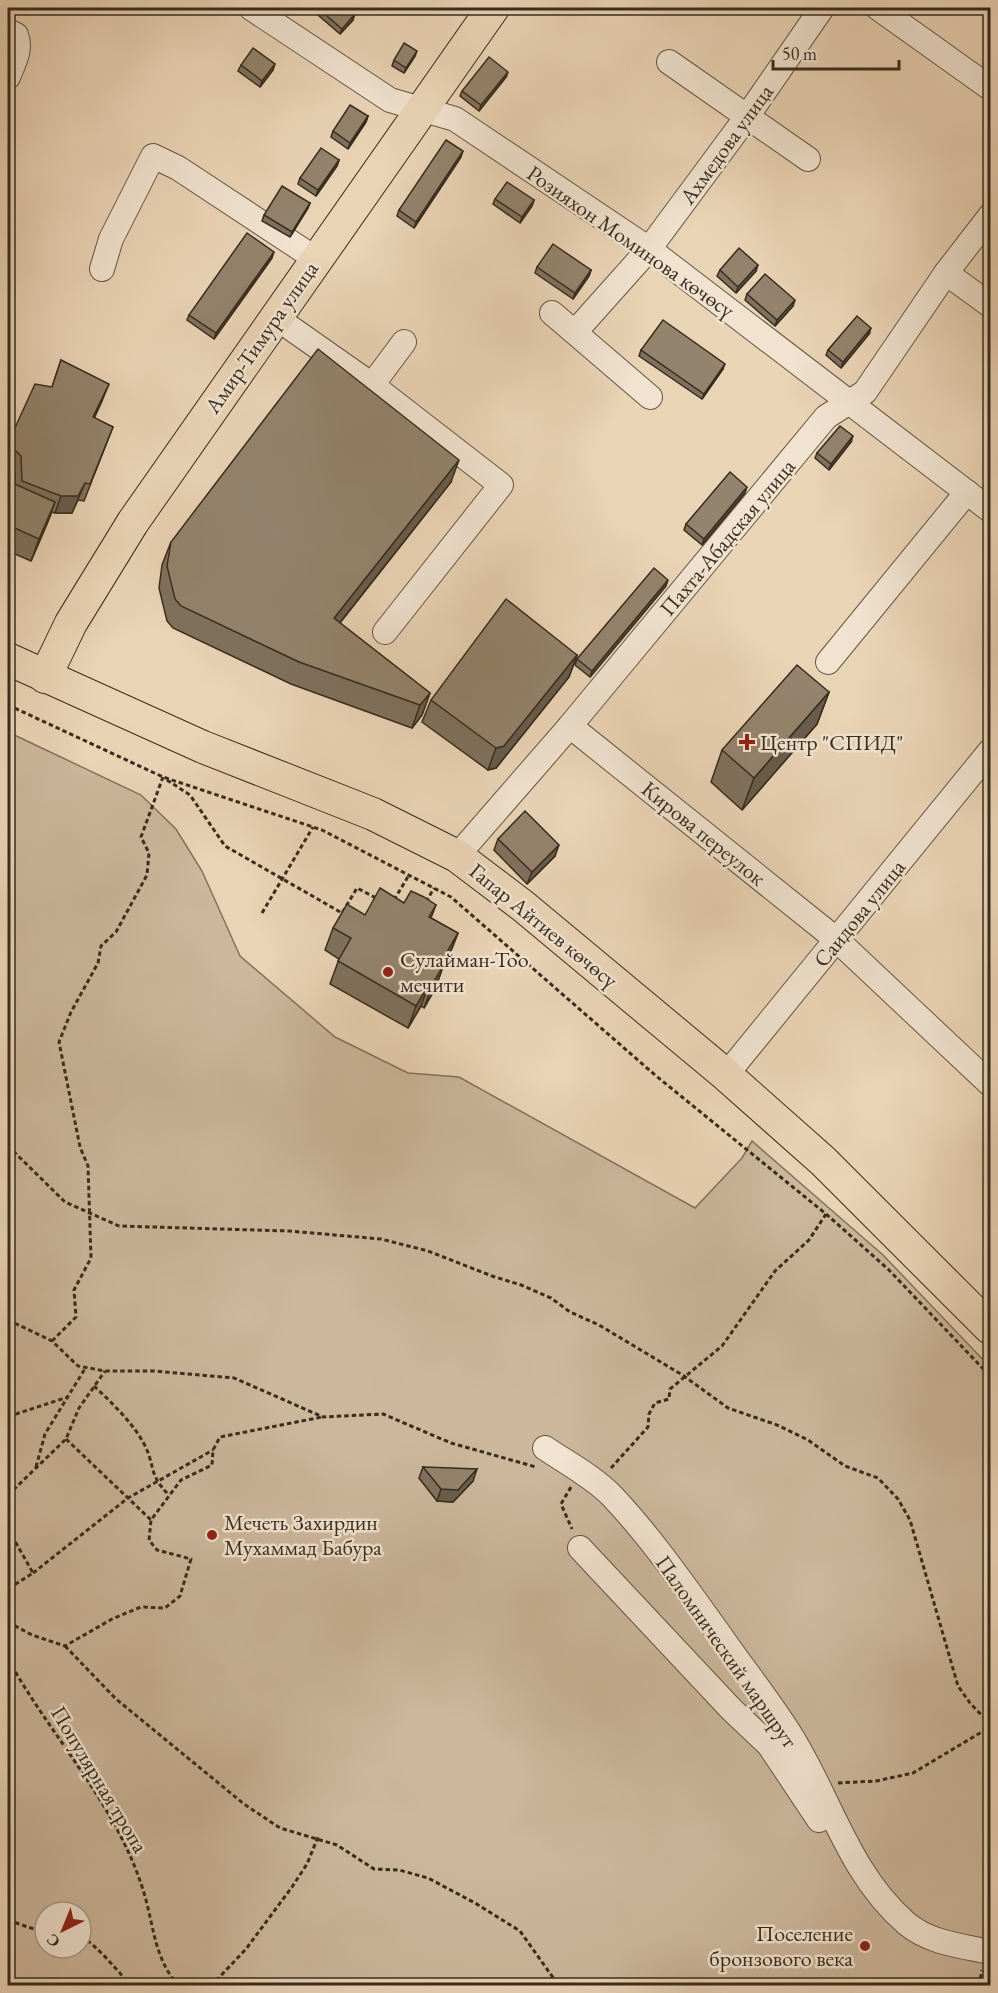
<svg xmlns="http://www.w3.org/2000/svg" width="998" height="1993" font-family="'EB Garamond',serif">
<rect width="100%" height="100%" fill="#ead4b6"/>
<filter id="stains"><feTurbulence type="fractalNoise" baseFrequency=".00333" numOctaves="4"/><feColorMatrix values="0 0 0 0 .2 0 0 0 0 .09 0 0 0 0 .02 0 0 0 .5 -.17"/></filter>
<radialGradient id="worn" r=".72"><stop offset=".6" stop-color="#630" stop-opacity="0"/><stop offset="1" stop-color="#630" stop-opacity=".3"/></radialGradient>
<path fill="#ccb79c" stroke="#82725d" stroke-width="1.5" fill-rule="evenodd" d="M 8,732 L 141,795 L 176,829 L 202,871 L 240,956 L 335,1037 L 408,1073 L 459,1077 L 695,1208 L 742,1158 L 752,1141 L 883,1255 L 990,1367 L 990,1985 L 8,1986 ZM 45,1912 L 81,1912 L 81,1948 L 45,1948 Z"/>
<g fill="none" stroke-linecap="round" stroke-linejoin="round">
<defs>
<g id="minor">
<path d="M 251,8 L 390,100 L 455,119 L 649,249 L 990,510"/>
<path d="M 878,8 L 990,88"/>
<path d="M 8,31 L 16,35 C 22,50 13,64 8,77"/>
<path d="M 669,62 L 808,159"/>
<path d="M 102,269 L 111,239 L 153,156 L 178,168 L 316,259"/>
<path d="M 946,273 L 990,305"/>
<path d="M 552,313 L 650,397"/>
<path d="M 275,317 L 372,385 L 404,342"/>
<path d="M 575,332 L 649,249 L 746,118 L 822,8"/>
<path d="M 372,385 L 501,485 L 385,632"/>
<path d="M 828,662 L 967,492"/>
<path d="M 570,726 L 837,940 L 990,1084"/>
<path d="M 457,856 L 570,726 L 826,417 L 865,392 L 946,273 L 990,216"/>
<path d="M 726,1075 L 990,751"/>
<path d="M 545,1448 C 567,1463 592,1476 611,1495 C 651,1537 686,1588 720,1635 C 742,1667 767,1698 788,1731 C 829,1794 847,1872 906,1923 C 929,1943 962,1946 990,1952"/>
<path d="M 580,1548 L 731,1709 L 769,1745 L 819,1820"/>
</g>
<g id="major">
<path d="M 8,659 L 203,747 L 373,814 L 457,856 L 523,906 L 726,1075 L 823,1161 L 990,1328"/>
<path d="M 45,677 L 71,623 L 133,522 L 493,8"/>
</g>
</defs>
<use href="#minor" stroke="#645644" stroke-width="26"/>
<use href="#major" stroke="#372c1e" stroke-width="34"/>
<g stroke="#372c1e" stroke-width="3" stroke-dasharray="4.5 3" stroke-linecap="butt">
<path d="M 8,705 L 163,777 L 322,830 L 451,897 L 655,1075 L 826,1214 L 888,1269 L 990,1376"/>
<path d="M 167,780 L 190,795 L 225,846 L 342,913 L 357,888 L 376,898"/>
<path d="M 394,900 L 409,875"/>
<path d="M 426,902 L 434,888"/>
<path d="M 262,913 L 313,827"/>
<path d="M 8,1146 L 65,1202 L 119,1226 L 289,1231 L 381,1239 L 428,1251 L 492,1276 L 521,1285 L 551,1298 L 570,1312 L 599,1325 L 684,1376 L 728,1408 L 777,1425 L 808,1440 L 845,1466 L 878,1478 L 898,1499 L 910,1520 L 958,1686 L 970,1703 L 990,1724"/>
<path d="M 8,1320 L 52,1341 L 78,1366 L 105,1371 L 154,1371 L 234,1378 L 323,1417 L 383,1414 L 451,1443 L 536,1467"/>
<path d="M 52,1341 L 76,1317 L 74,1290 L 91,1258 L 88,1166 L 80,1147 L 59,1042 L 71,1012 L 98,963 L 101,946 L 116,932 L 147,875 L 149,853 L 141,837 L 163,777"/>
<path d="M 94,1386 C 112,1403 131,1421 143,1442 C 156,1465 147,1473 169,1495"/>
<path d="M 8,1413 L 16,1414 L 68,1397"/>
<path d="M 66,1439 L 151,1520"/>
<path d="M 36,1467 L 45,1434 L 86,1367"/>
<path d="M 611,1468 L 648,1427 L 649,1414 L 655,1403 L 669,1399 L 670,1389 L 722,1346 L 775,1271 L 809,1240 L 826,1214"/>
<path d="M 571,1487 L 561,1504 L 572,1529"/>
<path d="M 8,1495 L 66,1439 L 79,1408 L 105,1371"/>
<path d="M 8,1529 L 33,1573 L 8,1589"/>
<path d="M 33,1573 L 128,1498 L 213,1450"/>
<path d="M 8,1622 L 32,1635 L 65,1646 L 112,1619 L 141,1607 L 165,1608 L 180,1596 L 191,1559 L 157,1550 L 149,1540 L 151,1520 L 181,1480 L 212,1465 L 213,1450 L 220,1437 L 322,1417"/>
<path d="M 65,1646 L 116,1699 L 244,1804 L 280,1828 L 337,1845 L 374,1869 L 399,1870 L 428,1878 L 475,1903 L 520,1931 L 559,1986"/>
<path d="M 8,1659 C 51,1737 118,1806 144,1893 C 154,1926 154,1959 179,1986"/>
<path d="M 838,1783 L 876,1781 L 913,1773 L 990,1727"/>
<path d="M 8,1920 L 45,1933"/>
<path d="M 81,1936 C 100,1948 115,1969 132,1986"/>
<path d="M 211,1986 L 246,1949 L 292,1887 L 307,1864 L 318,1837"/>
<path d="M 979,1986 L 982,1970"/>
</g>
<use href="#minor" stroke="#f1e3d0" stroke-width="24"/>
<use href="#major" stroke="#ead4b6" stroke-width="32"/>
</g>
<g fill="#7f715e" stroke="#372c1e" stroke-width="1.5">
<path d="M 320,10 L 353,20 L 340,34 L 318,15 Z"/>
<path d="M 415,56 L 404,73 L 392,66 L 394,60 Z"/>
<path d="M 241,65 L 273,70 L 260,87 L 238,71 Z"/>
<path d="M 506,77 L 479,111 L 460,96 L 462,91 Z"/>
<path d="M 368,116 L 366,122 L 348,149 L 331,137 L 333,131 Z"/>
<path d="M 461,157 L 414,228 L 397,216 L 399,210 Z"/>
<path d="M 339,160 L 337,166 L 316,196 L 298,184 L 300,178 Z"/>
<path d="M 495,199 L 534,200 L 532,206 L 520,223 L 493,204 Z"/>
<path d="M 310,203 L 308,208 L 290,237 L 262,221 L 264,215 Z"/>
<path d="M 272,258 L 214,339 L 187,320 L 189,315 Z"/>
<path d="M 537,267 L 591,270 L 589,276 L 573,299 L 535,273 Z"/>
<path d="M 720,270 L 756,271 L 736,293 L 717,276 Z"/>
<path d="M 747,294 L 793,306 L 775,326 L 745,300 Z"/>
<path d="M 869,334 L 841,368 L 826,355 L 828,350 Z"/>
<path d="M 641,350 L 723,369 L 702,399 L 639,356 Z"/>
<path d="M 61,360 L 102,401 L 94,418 L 113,427 L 84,501 L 78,500 L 72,513 L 55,513 L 52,512 L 31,561 L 8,551 L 8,481 L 15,484 L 15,473 L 8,465 L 8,443 L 52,387 Z"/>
<path d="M 851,442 L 829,470 L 815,458 L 817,453 Z"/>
<path d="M 451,482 L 340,623 L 430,693 L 422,715 L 412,728 L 291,684 L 173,628 L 167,621 L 159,588 L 162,565 L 171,542 Z"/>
<path d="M 745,493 L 702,545 L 684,530 L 686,524 Z"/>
<path d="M 666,586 L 590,677 L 575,665 L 577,659 Z"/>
<path d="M 577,655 L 569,677 L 496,768 L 488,770 L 422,722 L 431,700 Z"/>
<path d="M 829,692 L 817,724 L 742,810 L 711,782 L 722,750 Z"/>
<path d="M 498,839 L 555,856 L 527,884 L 494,850 Z"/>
<path d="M 404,903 L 436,905 L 431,918 L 458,933 L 449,956 L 443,967 L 435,989 L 424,1008 L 421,1006 L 408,1028 L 330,984 L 339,959 L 325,950 L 333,928 L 365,915 Z"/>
<path d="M 423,1467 L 473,1481 L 453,1502 L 437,1501 L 419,1478 Z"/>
</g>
<g fill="#685c4c" stroke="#372c1e" stroke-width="1.5">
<path d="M 355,14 L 353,20 L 340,34 L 342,29 Z"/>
<path d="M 417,51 L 415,56 L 404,73 L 406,68 Z"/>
<path d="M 275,64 L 273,70 L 260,87 L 262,81 Z"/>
<path d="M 508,72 L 506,77 L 479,111 L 481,105 Z"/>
<path d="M 368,116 L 366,122 L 348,149 L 350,143 Z"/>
<path d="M 463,151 L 461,157 L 414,228 L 416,222 Z"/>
<path d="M 339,160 L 337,166 L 316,196 L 318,190 Z"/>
<path d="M 534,200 L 532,206 L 520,223 L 522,217 Z"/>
<path d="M 310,203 L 308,208 L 290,237 L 292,232 Z"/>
<path d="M 274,252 L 272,258 L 214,339 L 216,333 Z"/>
<path d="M 758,265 L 756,271 L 736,293 L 738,287 Z"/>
<path d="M 591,270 L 589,276 L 573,299 L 575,293 Z"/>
<path d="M 795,300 L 793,306 L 775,326 L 777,320 Z"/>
<path d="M 871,328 L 869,334 L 841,368 L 843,362 Z"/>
<path d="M 725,364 L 723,369 L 702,399 L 704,394 Z"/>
<path d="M 109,384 L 102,401 L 87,434 L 93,417 Z"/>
<path d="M 853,436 L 851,442 L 829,470 L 831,464 Z"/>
<path d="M 459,460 L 451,482 L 326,640 L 334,618 Z"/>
<path d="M 85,483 L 72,513 L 55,513 L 61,496 Z"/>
<path d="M 747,487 L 745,493 L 702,545 L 704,539 Z"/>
<path d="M 55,502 L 47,524 L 31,561 L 39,539 Z"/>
<path d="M 668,580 L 666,586 L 590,677 L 592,671 Z"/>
<path d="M 577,655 L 569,677 L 496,768 L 488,770 L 496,748 Z"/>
<path d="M 829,692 L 817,724 L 742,810 L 754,778 Z"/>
<path d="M 430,693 L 422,715 L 412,728 L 420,705 Z"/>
<path d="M 559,845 L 555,856 L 527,884 L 532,872 Z"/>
<path d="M 458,933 L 449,956 L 443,967 L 435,989 L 424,1008 L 440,964 Z"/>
<path d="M 429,984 L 421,1006 L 408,1028 L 416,1006 Z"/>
<path d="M 477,1469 L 473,1481 L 453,1502 L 437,1501 L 441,1489 Z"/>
</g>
<g fill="#94836d" stroke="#372c1e" stroke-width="1.5">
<path d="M 322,8 L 348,8 L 355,14 L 342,29 L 320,10 Z"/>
<path d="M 404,43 L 417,51 L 406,68 L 394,60 Z"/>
<path d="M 253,48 L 275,64 L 262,81 L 241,65 Z"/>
<path d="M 489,57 L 508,72 L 481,105 L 462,91 Z"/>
<path d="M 350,105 L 368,116 L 350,143 L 333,131 Z"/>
<path d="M 446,140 L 463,151 L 416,222 L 399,210 Z"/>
<path d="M 321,148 L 339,160 L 318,190 L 300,178 Z"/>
<path d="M 507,182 L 534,200 L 522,217 L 495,199 Z"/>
<path d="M 282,186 L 310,203 L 292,232 L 264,215 Z"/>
<path d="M 247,233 L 274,252 L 216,333 L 189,315 Z"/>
<path d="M 553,244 L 591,270 L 575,293 L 537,267 Z"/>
<path d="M 739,248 L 758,265 L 738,287 L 720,270 Z"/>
<path d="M 765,274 L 795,300 L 777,320 L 747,294 Z"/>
<path d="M 857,316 L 871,328 L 843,362 L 828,350 Z"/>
<path d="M 663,320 L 725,364 L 704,394 L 641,350 Z"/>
<path d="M 318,349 L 459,460 L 334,618 L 430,693 L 420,705 L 299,662 L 181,606 L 175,599 L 167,566 L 171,542 Z"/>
<path d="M 61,360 L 109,384 L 93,417 L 113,427 L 90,484 L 85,483 L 78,496 L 61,496 L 22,481 L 21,456 L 8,443 L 35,384 L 52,387 Z"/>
<path d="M 840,426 L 853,436 L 831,464 L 817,453 Z"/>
<path d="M 730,472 L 747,487 L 704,539 L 686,524 Z"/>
<path d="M 8,481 L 55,502 L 39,539 L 8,525 Z"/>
<path d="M 654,568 L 668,580 L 592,671 L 577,659 Z"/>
<path d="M 506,599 L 577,655 L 504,746 L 496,748 L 431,700 Z"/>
<path d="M 797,665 L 829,692 L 754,778 L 722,750 Z"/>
<path d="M 525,811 L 559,845 L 532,872 L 498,839 Z"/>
<path d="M 380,888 L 404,903 L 411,891 L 424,897 L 436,905 L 429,917 L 458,933 L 440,964 L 443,966 L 432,985 L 429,984 L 416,1006 L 338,961 L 351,938 L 333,928 L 347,904 L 365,915 Z"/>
<path d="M 423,1467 L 477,1469 L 458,1490 L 441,1489 Z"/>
</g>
<g fill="#8f2418" stroke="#f1e3d0" stroke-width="2">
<path d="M744 733h6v6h6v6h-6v6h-6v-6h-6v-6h6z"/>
<circle cx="388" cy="972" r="6"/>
<circle cx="212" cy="1535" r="6"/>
<circle cx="865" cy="1946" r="6"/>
</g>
<g text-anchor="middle" stroke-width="5" stroke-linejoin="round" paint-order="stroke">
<g font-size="22" fill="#372c1e" stroke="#f1e3d0">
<text transform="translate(726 144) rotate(-54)" y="8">Ахмедова улица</text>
<text transform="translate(631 241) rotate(35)" y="8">Розияхон Моминова көчөсү</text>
<text transform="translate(261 337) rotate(-55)" y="8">Амир-Тимура улица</text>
<text transform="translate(727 537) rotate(-50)" y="8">Пахта-Абадская улица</text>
<text transform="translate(704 833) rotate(39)" y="8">Кирова переулок</text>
<text transform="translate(859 913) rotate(-51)" y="8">Саидова улица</text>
<text transform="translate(544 925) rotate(39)" y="8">Гапар Айтиев көчөсү</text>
<text transform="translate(727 1651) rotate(55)" y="8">Паломнический маршрут</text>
<text transform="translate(100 1779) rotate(59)" y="8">Популярная тропа</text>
</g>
<g font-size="22" fill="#372c1e" stroke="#f1e3d0" text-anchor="start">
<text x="760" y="750">Центр "СПИД"</text>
<text x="400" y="967">Сулайман-Тоо<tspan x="400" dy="25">мечити</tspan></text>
<text x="224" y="1530">Мечеть Захирдин<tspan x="224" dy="25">Мухаммад Бабура</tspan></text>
<text x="853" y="1941" text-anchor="end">Поселение<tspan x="853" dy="25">бронзового века</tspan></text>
</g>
</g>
<rect width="998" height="1993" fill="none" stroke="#ead4b6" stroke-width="30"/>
<rect x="9" y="9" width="980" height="1975" fill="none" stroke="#372c1e" stroke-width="3"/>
<rect x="15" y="15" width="968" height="1963" fill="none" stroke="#372c1e" stroke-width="1.5"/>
<g transform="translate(63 1930) rotate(223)"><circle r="28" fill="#f1e3d0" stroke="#a79a89" stroke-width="1.5"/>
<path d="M0-4.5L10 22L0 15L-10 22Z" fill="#8f2418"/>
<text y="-9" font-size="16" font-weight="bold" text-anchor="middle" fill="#372c1e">С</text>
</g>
<path d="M773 60v9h126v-9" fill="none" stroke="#372c1e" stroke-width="3"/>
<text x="782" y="60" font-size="18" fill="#372c1e" stroke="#f1e3d0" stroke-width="4.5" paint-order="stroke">50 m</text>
<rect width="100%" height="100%" filter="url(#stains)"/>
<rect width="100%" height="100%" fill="url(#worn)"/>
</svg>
